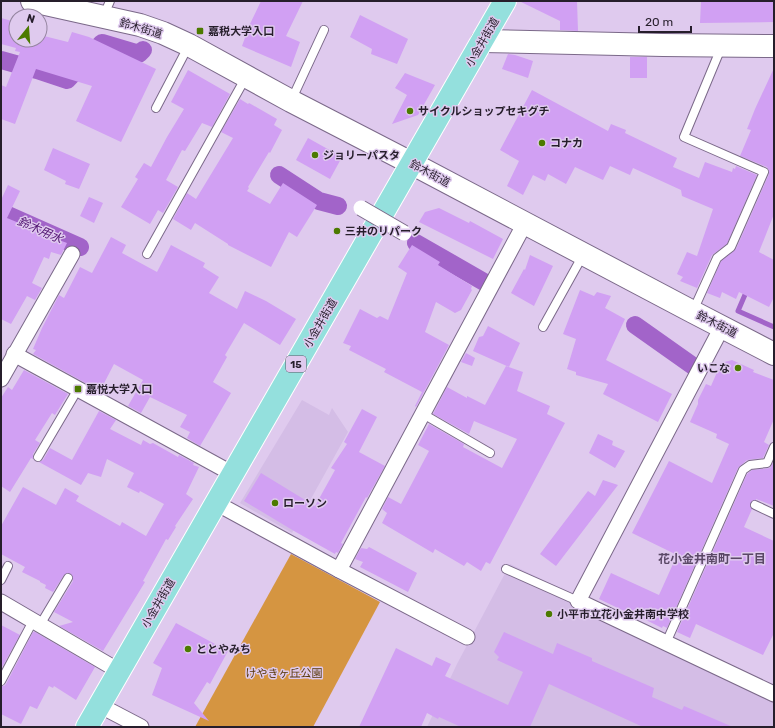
<svg xmlns="http://www.w3.org/2000/svg" width="775" height="728" font-family="Rubik,'Noto Sans JP',sans-serif">
<rect width="100%" height="100%" fill="#dfcaee"/>
<g fill="#d4bde6">
<path d="M 302,400 L 329,415 L 332,408 L 348,432 L 292,533 L 240,503 Z"/>
<path d="M 510,564 L 774,690 L 774,727 L 427,727 L 457,664 Z"/>
</g>
<path fill="#d59541" d="M 291,554 L 380,602 L 313,727 L 195,727 Z"/>
<g fill="none" stroke-linecap="round" stroke-linejoin="round">
<path stroke="#a264c9" stroke-width="5" d="M 747,290 L 738,311 L 774,327"/>
<g stroke="#a264c9" stroke-width="18">
<path d="M 1,60 L 37,70 L 67,80 L 102,43 L 139,54 L 143,50"/>
<path d="M 279,175 L 319,201 L 338,206"/>
<path d="M 1,212 L 80,247"/>
<path d="M 416,243 L 484,282"/>
<path d="M 635,325 L 693,366"/>
</g>
</g>
<g fill="#d1a0f3">
<path d="M 261,1 L 303,1 L 286,36 L 300,42 L 291,67 L 242,46 L 250,24 Z"/>
<path d="M 519,1 L 577,1 L 578,31 L 560,30 L 560,21 Z"/>
<path d="M 701,1 L 774,1 L 774,22 L 700,23 Z"/>
<path d="M 360,15 L 408,39 L 397,64 L 371,54 L 372,49 L 350,37 Z"/>
<path d="M 1,18 L 16,22 L 16,40 L 40,40 L 40,35 L 68,42 L 72,32 L 89,37 L 156,69 L 121,142 L 76,121 L 92,86 L 36,69 L 15,124 L 1,119 L 1,85 L 6,87 L 20,52 L 15,51 L 16,48 L 1,44 Z"/>
<path d="M 508,54 L 515,55 L 533,61 L 528,78 L 502,69 Z"/>
<rect x="630" y="57" width="17" height="21"/>
<path d="M 774,68 L 774,214 L 759,252 L 774,260 L 774,297 L 769,307 L 739,292 L 736,299 L 722,292 L 720,298 L 707,293 L 721,261 L 736,249 L 769,174 L 769,171 L 767,167 L 740,156 L 751,130 L 747,129 L 755,109 Z"/>
<path d="M 188,70 L 230,94 L 212,127 L 202,123 L 185,151 L 182,150 L 166,180 L 178,187 L 163,213 L 158,210 L 150,224 L 121,207 L 138,179 L 135,177 L 144,163 L 151,167 L 167,137 L 184,109 L 171,102 Z"/>
<path d="M 405,73 L 435,85 L 418,115 L 392,124 L 407,95 L 395,88 Z"/>
<path d="M 532,90 L 608,131 L 611,124 L 626,130 L 625,133 L 677,158 L 673,167 L 699,178 L 705,162 L 732,172 L 733,168 L 735,169 L 736,166 L 757,175 L 727,244 L 712,255 L 697,288 L 680,281 L 683,277 L 677,274 L 687,252 L 697,256 L 713,209 L 682,196 L 681,190 L 633,168 L 630,175 L 610,166 L 603,180 L 575,167 L 566,184 L 548,174 L 545,181 L 533,175 L 523,195 L 507,186 L 519,161 L 500,150 Z"/>
<path d="M 240,99 L 248,104 L 249,103 L 277,119 L 274,125 L 282,130 L 270,153 L 269,152 L 248,187 L 249,188 L 247,191 L 270,204 L 283,183 L 317,205 L 297,237 L 289,232 L 271,267 L 228,245 L 228,244 L 195,223 L 191,230 L 173,219 L 187,193 L 196,199 L 233,138 L 221,132 Z"/>
<path d="M 308,138 L 342,157 L 330,179 L 296,160 Z"/>
<path d="M 53,148 L 90,164 L 79,189 L 65,184 L 66,181 L 44,170 Z"/>
<path d="M 8,185 L 20,191 L 7,218 L 31,228 L 30,229 L 67,243 L 61,255 L 51,252 L 49,259 L 44,257 L 32,283 L 42,288 L 35,300 L 27,296 L 11,324 L 1,319 L 1,200 Z"/>
<path d="M 89,197 L 103,203 L 94,223 L 80,216 Z"/>
<path d="M 439,208 L 469,223 L 470,221 L 503,239 L 493,259 L 419,222 L 425,212 Z"/>
<path d="M 111,237 L 126,245 L 122,253 L 157,272 L 171,245 L 205,263 L 203,267 L 219,277 L 209,293 L 237,309 L 245,291 L 266,301 L 296,319 L 280,345 L 244,323 L 225,355 L 227,357 L 213,382 L 231,393 L 200,446 L 187,438 L 190,432 L 180,427 L 187,415 L 150,397 L 141,413 L 128,406 L 143,380 L 114,364 L 100,391 L 33,354 L 36,350 L 33,349 L 42,328 L 59,295 L 64,298 L 80,267 L 92,273 Z"/>
<path d="M 412,245 L 440,262 L 438,265 L 472,286 L 471,289 L 472,290 L 461,310 L 455,313 L 436,302 L 425,332 L 449,345 L 416,407 L 415,406 L 422,392 L 384,372 L 386,369 L 349,350 L 351,346 L 343,343 L 360,309 L 377,318 L 380,316 L 388,320 L 407,273 L 398,267 Z"/>
<path d="M 530,255 L 553,266 L 534,306 L 511,293 L 524,269 L 525,270 Z"/>
<path d="M 580,290 L 594,296 L 597,292 L 611,296 L 605,308 L 625,319 L 606,360 L 672,394 L 658,422 L 603,394 L 608,384 L 576,375 L 576,372 L 567,369 L 576,339 L 563,334 Z"/>
<path d="M 488,326 L 520,343 L 509,367 L 473,351 L 479,337 L 483,336 Z"/>
<path d="M 466,353 L 475,358 L 472,366 L 461,362 Z"/>
<path d="M 732,360 L 754,370 L 753,372 L 774,380 L 774,419 L 764,442 L 769,445 L 763,458 L 747,460 L 738,468 L 667,628 L 663,626 L 662,628 L 644,619 L 643,620 L 599,599 L 611,573 L 659,595 L 677,555 L 632,533 L 669,461 L 712,483 L 729,444 L 716,438 L 717,434 L 690,422 L 698,404 L 698,400 L 706,384 L 711,386 L 721,363 Z"/>
<path d="M 506,366 L 523,372 L 517,391 L 550,406 L 547,414 L 565,423 L 490,564 L 486,562 L 481,571 L 467,562 L 464,566 L 435,549 L 433,553 L 382,523 L 387,513 L 382,509 L 388,497 L 401,504 L 429,451 L 418,445 L 429,424 L 464,444 L 463,447 L 502,468 L 517,439 L 474,421 L 469,434 L 433,414 L 447,387 L 467,398 L 467,396 L 485,405 Z"/>
<path d="M 24,370 L 68,394 L 55,415 L 52,413 L 35,440 L 40,443 L 33,454 L 33,459 L 31,458 L 10,492 L 1,486 L 1,398 L 8,387 L 12,390 Z"/>
<path d="M 362,409 L 377,417 L 359,452 L 385,466 L 367,498 L 366,497 L 341,543 L 343,544 L 338,553 L 336,552 L 335,554 L 294,531 L 244,501 L 261,473 L 315,506 L 335,470 L 331,468 L 347,444 L 344,442 Z"/>
<path d="M 99,411 L 116,420 L 110,429 L 141,445 L 143,440 L 150,444 L 153,443 L 178,457 L 179,455 L 194,463 L 193,465 L 199,467 L 186,494 L 193,499 L 175,526 L 176,527 L 168,540 L 166,539 L 143,581 L 145,582 L 103,651 L 59,626 L 73,622 L 54,612 L 73,581 L 73,578 L 71,574 L 68,573 L 64,575 L 53,592 L 45,588 L 46,585 L 40,582 L 40,581 L 22,572 L 25,567 L 1,554 L 1,526 L 23,487 L 56,505 L 65,488 L 79,496 L 76,501 L 120,526 L 122,522 L 146,536 L 164,504 L 140,491 L 139,493 L 127,487 L 134,473 L 107,459 L 101,477 L 88,473 L 81,485 L 39,462 L 43,460 L 50,448 L 72,460 Z"/>
<path d="M 598,434 L 613,441 L 612,445 L 625,451 L 615,468 L 589,453 Z"/>
<path d="M 774,461 L 774,506 L 756,499 L 756,500 L 752,501 L 750,505 L 752,509 L 744,527 L 774,541 L 774,633 L 763,655 L 696,624 L 690,638 L 677,632 L 747,474 L 752,470 L 770,468 Z"/>
<path d="M 603,480 L 618,485 L 556,566 L 540,554 L 588,491 L 595,496 Z"/>
<path d="M 369,547 L 417,573 L 408,592 L 360,567 L 363,562 L 355,559 L 361,548 L 367,549 Z"/>
<path d="M 176,623 L 228,651 L 210,684 L 207,682 L 194,703 L 209,721 L 152,695 L 162,668 L 153,663 Z"/>
<path d="M 1,625 L 20,635 L 1,669 Z"/>
<path d="M 33,632 L 35,632 L 95,667 L 76,700 L 54,686 L 53,688 L 49,686 L 37,709 L 30,706 L 21,724 L 1,714 L 1,686 L 4,686 L 6,684 Z"/>
<path d="M 504,632 L 553,654 L 557,643 L 592,658 L 592,661 L 654,688 L 652,697 L 682,710 L 684,706 L 733,727 L 643,727 L 549,684 L 530,727 L 461,727 L 439,717 L 438,719 L 427,713 L 421,727 L 359,727 L 396,648 L 432,666 L 436,657 L 451,664 L 445,676 L 508,705 L 523,672 L 497,660 L 499,657 L 494,652 Z"/>
</g>
<g fill="none" stroke-linecap="round" stroke-linejoin="round">
<defs>
<g id="lane">
<path d="M 104,15 L 110,1"/>
<path d="M 291,101 L 324,30"/>
<path d="M 156,108 L 189,45"/>
<path d="M 147,254 L 246,77"/>
<path d="M 693,311 L 717,258 L 731,247 L 764,172 L 684,137 L 721,48"/>
<path d="M 543,327 L 583,255"/>
<path d="M 423,414 L 490,453"/>
<path d="M 38,457 L 78,389"/>
<path d="M 755,505 L 774,514"/>
<path d="M 506,569 L 578,601"/>
<path d="M 1,580 L 8,566"/>
<path d="M 40,625 L 68,578"/>
<path d="M 666,643 L 743,470 L 750,465 L 767,463 L 774,447"/>
<path d="M 1,681 L 33,621"/>
</g>
<g id="street">
<path d="M 722,327 L 578,601 L 774,694"/>
<path d="M 14,354 L 233,474"/>
<path d="M 1,379 L 72,254"/>
<path d="M 216,503 L 339,570 L 467,637"/>
<path d="M 339,570 L 525,223"/>
<path d="M 1,602 L 119,671"/>
<path d="M 99,705 L 141,727"/>
</g>
<g id="secondary">
<path d="M 32,1 L 140,25 L 163,33 L 189,45 L 291,101 L 411,163 L 693,312 L 774,354"/>
<path d="M 482,41 L 663,45 L 774,46"/>
</g>
<path id="primary" d="M 87,727 L 505,1"/>
</defs>
<use href="#lane" stroke="#7b6989" stroke-width="10"/>
<use href="#street" stroke="#7b6989" stroke-width="17"/>
<use href="#secondary" stroke="#7b6989" stroke-width="24"/>
<use href="#primary" stroke="#fff" stroke-width="24"/>
<use href="#lane" stroke="#fff" stroke-width="8"/>
<use href="#street" stroke="#fff" stroke-width="15"/>
<use href="#secondary" stroke="#fff" stroke-width="22"/>
<use href="#primary" stroke="#94e0dd" stroke-width="22"/>
<defs>
<path id="street-bridge" d="M 361,208 L 404,233"/>
</defs>
<use href="#street-bridge" stroke="#7b6989" stroke-width="17" stroke-linecap="butt"/>
<use href="#street-bridge" stroke="#fff" stroke-width="15"/>
</g>
<g fill="#4c7a00" stroke="#dfcaee" stroke-width="1.5">
<rect x="196" y="27" width="8" height="8" rx="2"/>
<circle cx="410" cy="111" r="4"/>
<circle cx="542" cy="143" r="4"/>
<circle cx="315" cy="155" r="4"/>
<circle cx="337" cy="231" r="4"/>
<circle cx="738" cy="368" r="4"/>
<rect x="74" y="385" width="8" height="8" rx="2"/>
<circle cx="275" cy="503" r="4"/>
<circle cx="549" cy="614" r="4"/>
<circle cx="188" cy="649" r="4"/>
</g>
<g text-anchor="middle" stroke-width="3" stroke-linejoin="round" paint-order="stroke">
<rect fill="#dfcaee" stroke="#5e5266" stroke-width="1" x="286" y="356" width="20" height="16" rx="3"/>
<g font-size="10" font-weight="bold" fill="#261e2b">
<text x="296" y="368">15</text>
</g>
<g font-size="11" fill="#261e2b" stroke="#dfcaee">
<text transform="translate(141 28) rotate(16)" y="4">鈴木街道</text>
<text transform="translate(482 42) rotate(-60)" y="4">小金井街道</text>
<text transform="translate(430 173) rotate(28)" y="4">鈴木街道</text>
<text transform="translate(320 323) rotate(-60)" y="4">小金井街道</text>
<text transform="translate(717 324) rotate(27)" y="4">鈴木街道</text>
<text transform="translate(158 603) rotate(-60)" y="4">小金井街道</text>
</g>
<g font-size="11" font-weight="bold" fill="#261e2b" stroke="#dfcaee" text-anchor="start">
<text x="208" y="35">嘉税大学入口</text>
<text x="418" y="115">サイクルショップセキグチ</text>
<text x="550" y="147">コナカ</text>
<text x="323" y="159">ジョリーパスタ</text>
<text x="345" y="235">三井のリパーク</text>
<text x="730" y="372" text-anchor="end">いこな</text>
<text x="86" y="393">嘉悦大学入口</text>
<text x="283" y="507">ローソン</text>
<text x="557" y="618">小平市立花小金井南中学校</text>
<text x="196" y="653">ととやみち</text>
</g>
<g font-size="11" fill="#583706" stroke="#dfcaee">
<text x="284" y="677">けやきヶ丘公園</text>
</g>
<g font-size="12" font-style="italic" fill="#531673" stroke="#dfcaee">
<text transform="translate(40 230) rotate(24)" y="4">鈴木用水</text>
</g>
<g font-size="12" font-weight="bold" fill="#5a4866" stroke="#dfcaee">
<text x="712" y="563">花小金井南町一丁目</text>
</g>
</g>
<rect width="775" height="728" fill="none" stroke="#261e2b" stroke-width="4"/>
<g transform="translate(28 28) rotate(17)"><circle r="19" fill="#dfcaee" stroke="#9585a0"/>
<path d="M0-3L7 15L0 10L-7 15Z" fill="#4c7a00"/>
<text y="-6" font-size="11" font-weight="bold" text-anchor="middle" fill="#261e2b">N</text>
</g>
<path d="M639 26v6h52v-6" fill="none" stroke="#261e2b" stroke-width="2"/>
<text x="645" y="26" font-size="12" fill="#261e2b" stroke="#dfcaee" stroke-width="3" paint-order="stroke">20 m</text>
</svg>
